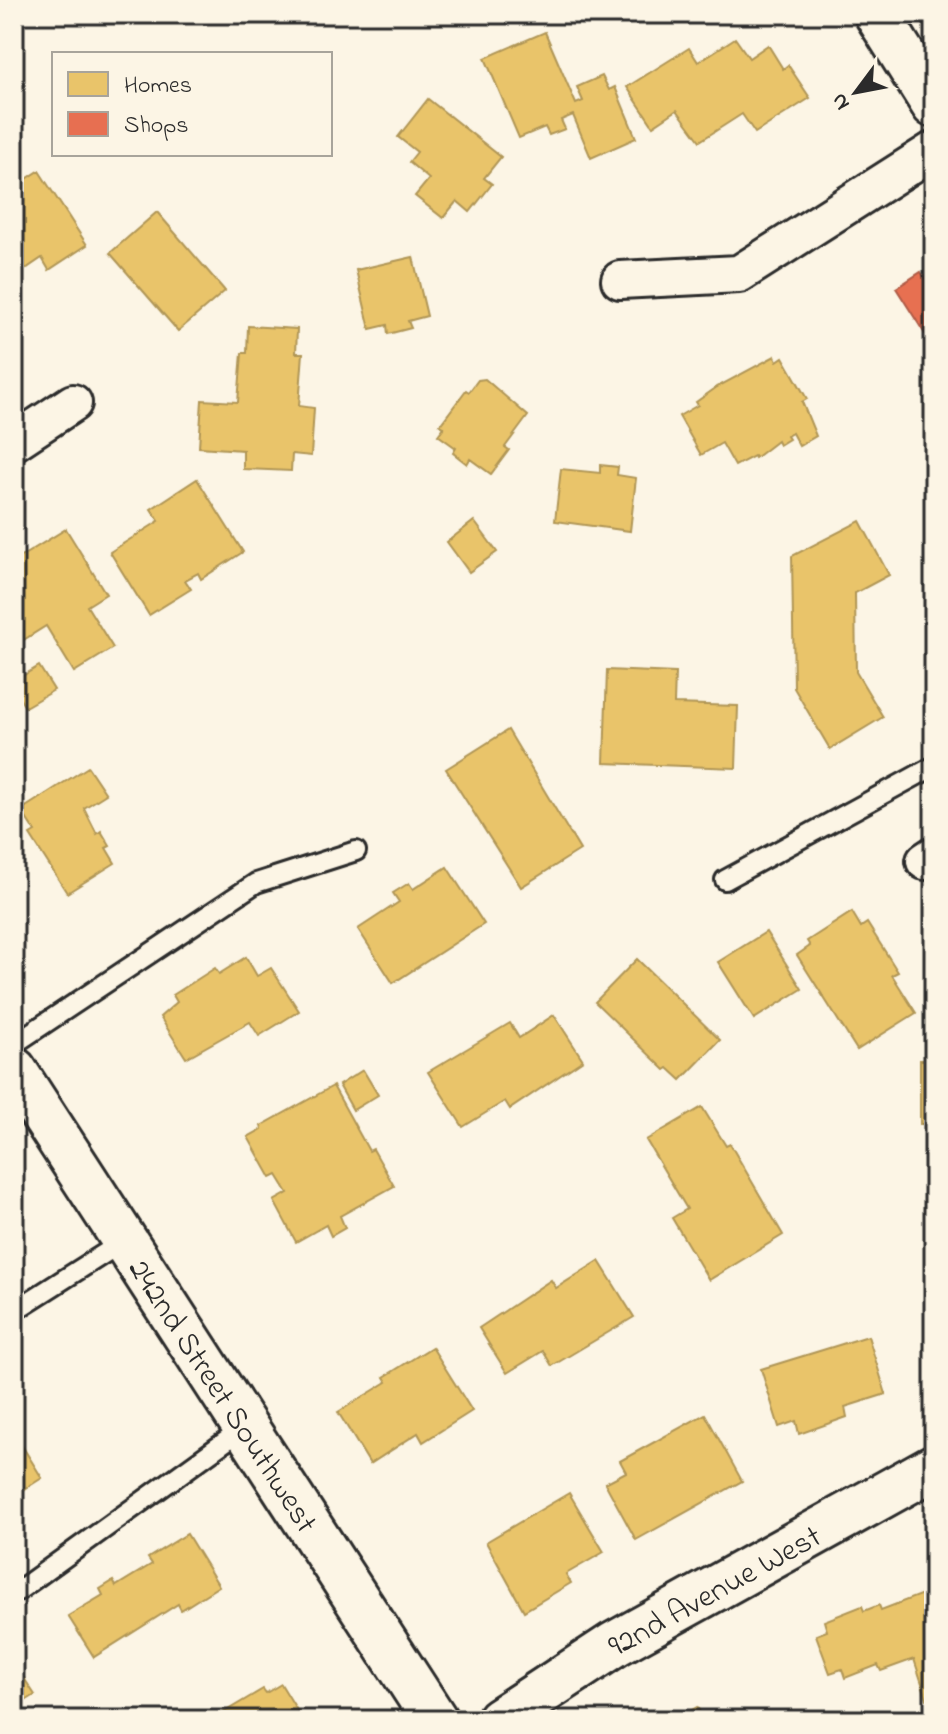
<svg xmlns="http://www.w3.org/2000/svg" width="948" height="1734" font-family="'Indie Flower',sans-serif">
<rect width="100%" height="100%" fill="#fcf5e5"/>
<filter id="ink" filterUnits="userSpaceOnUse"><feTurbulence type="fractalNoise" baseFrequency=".0125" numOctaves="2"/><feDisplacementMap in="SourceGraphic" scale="16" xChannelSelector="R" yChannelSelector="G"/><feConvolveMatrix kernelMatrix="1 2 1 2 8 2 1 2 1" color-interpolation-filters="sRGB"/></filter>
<g filter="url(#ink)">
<g fill="#e9c46a" stroke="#b09657" stroke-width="2">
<path d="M 545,32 L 576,104 L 583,101 L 577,87 L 602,76 L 609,90 L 615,87 L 636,138 L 591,158 L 573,115 L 561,120 L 565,129 L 549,135 L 545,127 L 519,138 L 485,58 Z"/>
<path d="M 735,38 L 749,58 L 768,45 L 783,69 L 788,65 L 810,98 L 755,133 L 742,114 L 700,141 L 677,110 L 653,126 L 627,87 L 689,48 L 698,62 Z"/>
<path d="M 428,99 L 501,157 L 484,178 L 492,184 L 470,212 L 457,201 L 443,218 L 415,196 L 429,179 L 409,162 L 417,152 L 398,137 Z"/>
<path d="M 39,171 L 87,245 L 49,270 L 42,258 L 14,277 L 14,187 Z"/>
<path d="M 157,212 L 225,291 L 178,331 L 110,253 Z"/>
<path d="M 413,257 L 427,316 L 408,321 L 411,328 L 388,334 L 387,325 L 370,329 L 356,270 Z"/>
<path d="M 248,326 L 297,329 L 296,353 L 303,353 L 299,406 L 314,408 L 311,456 L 292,454 L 291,471 L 243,469 L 243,450 L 199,447 L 202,400 L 238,402 L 242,353 L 247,353 Z"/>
<path d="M 775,356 L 777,361 L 783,357 L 807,399 L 802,402 L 816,436 L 799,446 L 792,433 L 787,436 L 789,439 L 779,445 L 777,441 L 755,458 L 754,456 L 735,466 L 722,443 L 701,455 L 679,416 L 698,405 L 696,402 L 717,387 Z"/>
<path d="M 485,379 L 528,416 L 505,447 L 509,450 L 491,474 L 470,459 L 467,464 L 453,453 L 456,448 L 438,435 L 444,427 L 440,425 L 466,390 L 469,392 L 478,380 Z"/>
<path d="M 934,462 L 934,485 L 924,468 Z"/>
<path d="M 600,465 L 618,467 L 617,475 L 636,478 L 630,531 L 555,521 L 561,469 L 600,473 Z"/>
<path d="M 197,479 L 243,552 L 201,579 L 198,573 L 185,580 L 191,589 L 149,615 L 110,552 L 159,521 L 151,509 Z"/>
<path d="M 474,521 L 497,552 L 469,572 L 447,542 Z"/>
<path d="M 860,521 L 889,575 L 855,593 L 856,672 L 883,717 L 830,749 L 794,688 L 792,556 Z"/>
<path d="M 66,529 L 106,594 L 87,606 L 113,648 L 74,672 L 46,626 L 14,646 L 14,561 Z"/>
<path d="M 39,666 L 54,690 L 25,707 L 14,690 L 14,681 Z"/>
<path d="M 607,670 L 675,673 L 674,704 L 738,706 L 736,768 L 604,763 Z"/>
<path d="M 508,730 L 580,850 L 521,887 L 446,769 Z"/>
<path d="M 88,767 L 106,794 L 84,808 L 97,834 L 101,831 L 110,846 L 106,848 L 115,863 L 67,893 L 30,835 L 35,832 L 21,810 Z"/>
<path d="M 447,867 L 484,924 L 393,983 L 358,929 L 399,902 L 393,893 L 409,883 L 413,889 Z"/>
<path d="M 852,912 L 861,927 L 867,923 L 898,972 L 892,975 L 916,1013 L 857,1050 L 797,955 L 810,946 L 807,941 Z"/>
<path d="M 766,932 L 802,989 L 754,1019 L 718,962 Z"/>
<path d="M 246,957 L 257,976 L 271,968 L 299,1011 L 259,1036 L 250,1022 L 186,1058 L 160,1017 L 177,1002 L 173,995 L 215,968 L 219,974 Z"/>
<path d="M 637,959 L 720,1040 L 681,1080 L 668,1068 L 665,1070 L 595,1002 Z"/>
<path d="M 554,1015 L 583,1060 L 510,1109 L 505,1101 L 463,1127 L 428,1072 L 510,1023 L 519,1038 Z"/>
<rect x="920" y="1060" width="14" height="64"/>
<path d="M 363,1070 L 378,1095 L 353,1110 L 339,1085 Z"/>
<path d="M 333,1086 L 369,1151 L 373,1149 L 394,1186 L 340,1216 L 345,1228 L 331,1236 L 326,1225 L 296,1242 L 274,1201 L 288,1193 L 277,1175 L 271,1178 L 248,1137 L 262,1129 L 261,1126 Z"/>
<path d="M 702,1107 L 726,1146 L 730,1144 L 783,1235 L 709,1280 L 672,1218 L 687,1209 L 646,1140 Z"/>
<path d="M 599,1261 L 634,1317 L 552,1366 L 543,1351 L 507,1373 L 479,1328 L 551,1280 L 556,1288 Z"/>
<path d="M 868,1336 L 886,1394 L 845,1407 L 847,1417 L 799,1434 L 796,1421 L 779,1427 L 761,1369 Z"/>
<path d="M 432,1347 L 472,1411 L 423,1442 L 418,1433 L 370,1464 L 338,1412 L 387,1382 L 384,1377 Z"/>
<path d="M 705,1414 L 742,1481 L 636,1540 L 605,1483 L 626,1472 L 620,1461 Z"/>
<path d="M 16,1436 L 42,1478 L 14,1496 L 14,1437 Z"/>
<path d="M 569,1493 L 604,1552 L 566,1574 L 571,1583 L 524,1611 L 486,1542 Z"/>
<path d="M 187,1534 L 219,1586 L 181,1610 L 178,1604 L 94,1657 L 68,1616 L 103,1595 L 100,1589 L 113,1581 L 116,1586 L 152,1564 L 148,1558 Z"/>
<path d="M 925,1593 L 930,1608 L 934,1607 L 934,1697 L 927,1699 L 914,1659 L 881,1671 L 878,1665 L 845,1678 L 842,1669 L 830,1673 L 816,1635 L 827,1631 L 824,1621 L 862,1606 L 864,1611 L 879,1605 L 881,1610 Z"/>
<path d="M 14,1663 L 35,1695 L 14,1708 Z"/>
<path d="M 281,1684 L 303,1720 L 211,1720 L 263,1689 L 266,1693 Z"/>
<path d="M 697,1707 L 705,1720 L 674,1720 Z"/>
</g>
<path fill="#e76f51" stroke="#af5b46" stroke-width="2" d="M 921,272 L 934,292 L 934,329 L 925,334 L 896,288 Z"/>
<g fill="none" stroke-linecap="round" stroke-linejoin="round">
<defs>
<g id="service">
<path d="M 725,880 L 934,766"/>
<path d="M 14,1044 L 256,883 L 356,851"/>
<path d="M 14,1311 L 124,1241"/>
<path d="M 18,1591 L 244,1428"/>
</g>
<g id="minor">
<path d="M 620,280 L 739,274 L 934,150"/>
<path d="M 14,442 L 73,403"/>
<path d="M 925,861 L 934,855"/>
</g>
<g id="tertiary">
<path d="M 877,14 L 934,105"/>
<path d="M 14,1070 L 435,1720"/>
<path d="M 499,1720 L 615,1644 L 934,1467"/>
</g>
</defs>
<use href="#service" stroke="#2b2b2b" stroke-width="24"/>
<use href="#minor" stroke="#2b2b2b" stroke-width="42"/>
<use href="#tertiary" stroke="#2b2b2b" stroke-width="50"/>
<use href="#service" stroke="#fcf5e5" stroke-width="18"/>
<use href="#minor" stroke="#fcf5e5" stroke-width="36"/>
<use href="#tertiary" stroke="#fcf5e5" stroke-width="44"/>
</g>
</g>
<g text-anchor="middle" stroke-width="8" stroke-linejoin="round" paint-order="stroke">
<g font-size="32" fill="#2b2b2b" stroke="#fcf5e5">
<text transform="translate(224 1395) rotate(57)" y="11">242nd Street Southwest</text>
<text transform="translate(714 1590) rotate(-29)" y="11">92nd Avenue West</text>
</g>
</g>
<rect width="948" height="1734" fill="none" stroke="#fcf5e5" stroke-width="48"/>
<rect x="24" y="24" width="900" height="1686" fill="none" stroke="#2b2b2b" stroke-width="3" filter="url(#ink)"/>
<rect x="52" y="52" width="280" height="104" fill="#fcf5e5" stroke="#a8a49b" stroke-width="2"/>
<rect x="68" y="72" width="40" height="24" fill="#e9c46a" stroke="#a8a49b" stroke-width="2"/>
<text x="124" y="92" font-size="24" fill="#2b2b2b">Homes</text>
<rect x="68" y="112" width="40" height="24" fill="#e76f51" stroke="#a8a49b" stroke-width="2"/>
<text x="124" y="132" font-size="24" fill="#2b2b2b">Shops</text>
<g transform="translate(856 92) rotate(238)" stroke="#fcf5e5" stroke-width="6" paint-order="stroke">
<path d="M0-6L14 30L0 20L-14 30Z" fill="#2b2b2b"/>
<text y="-12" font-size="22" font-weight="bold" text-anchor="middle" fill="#2b2b2b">N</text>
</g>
</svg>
